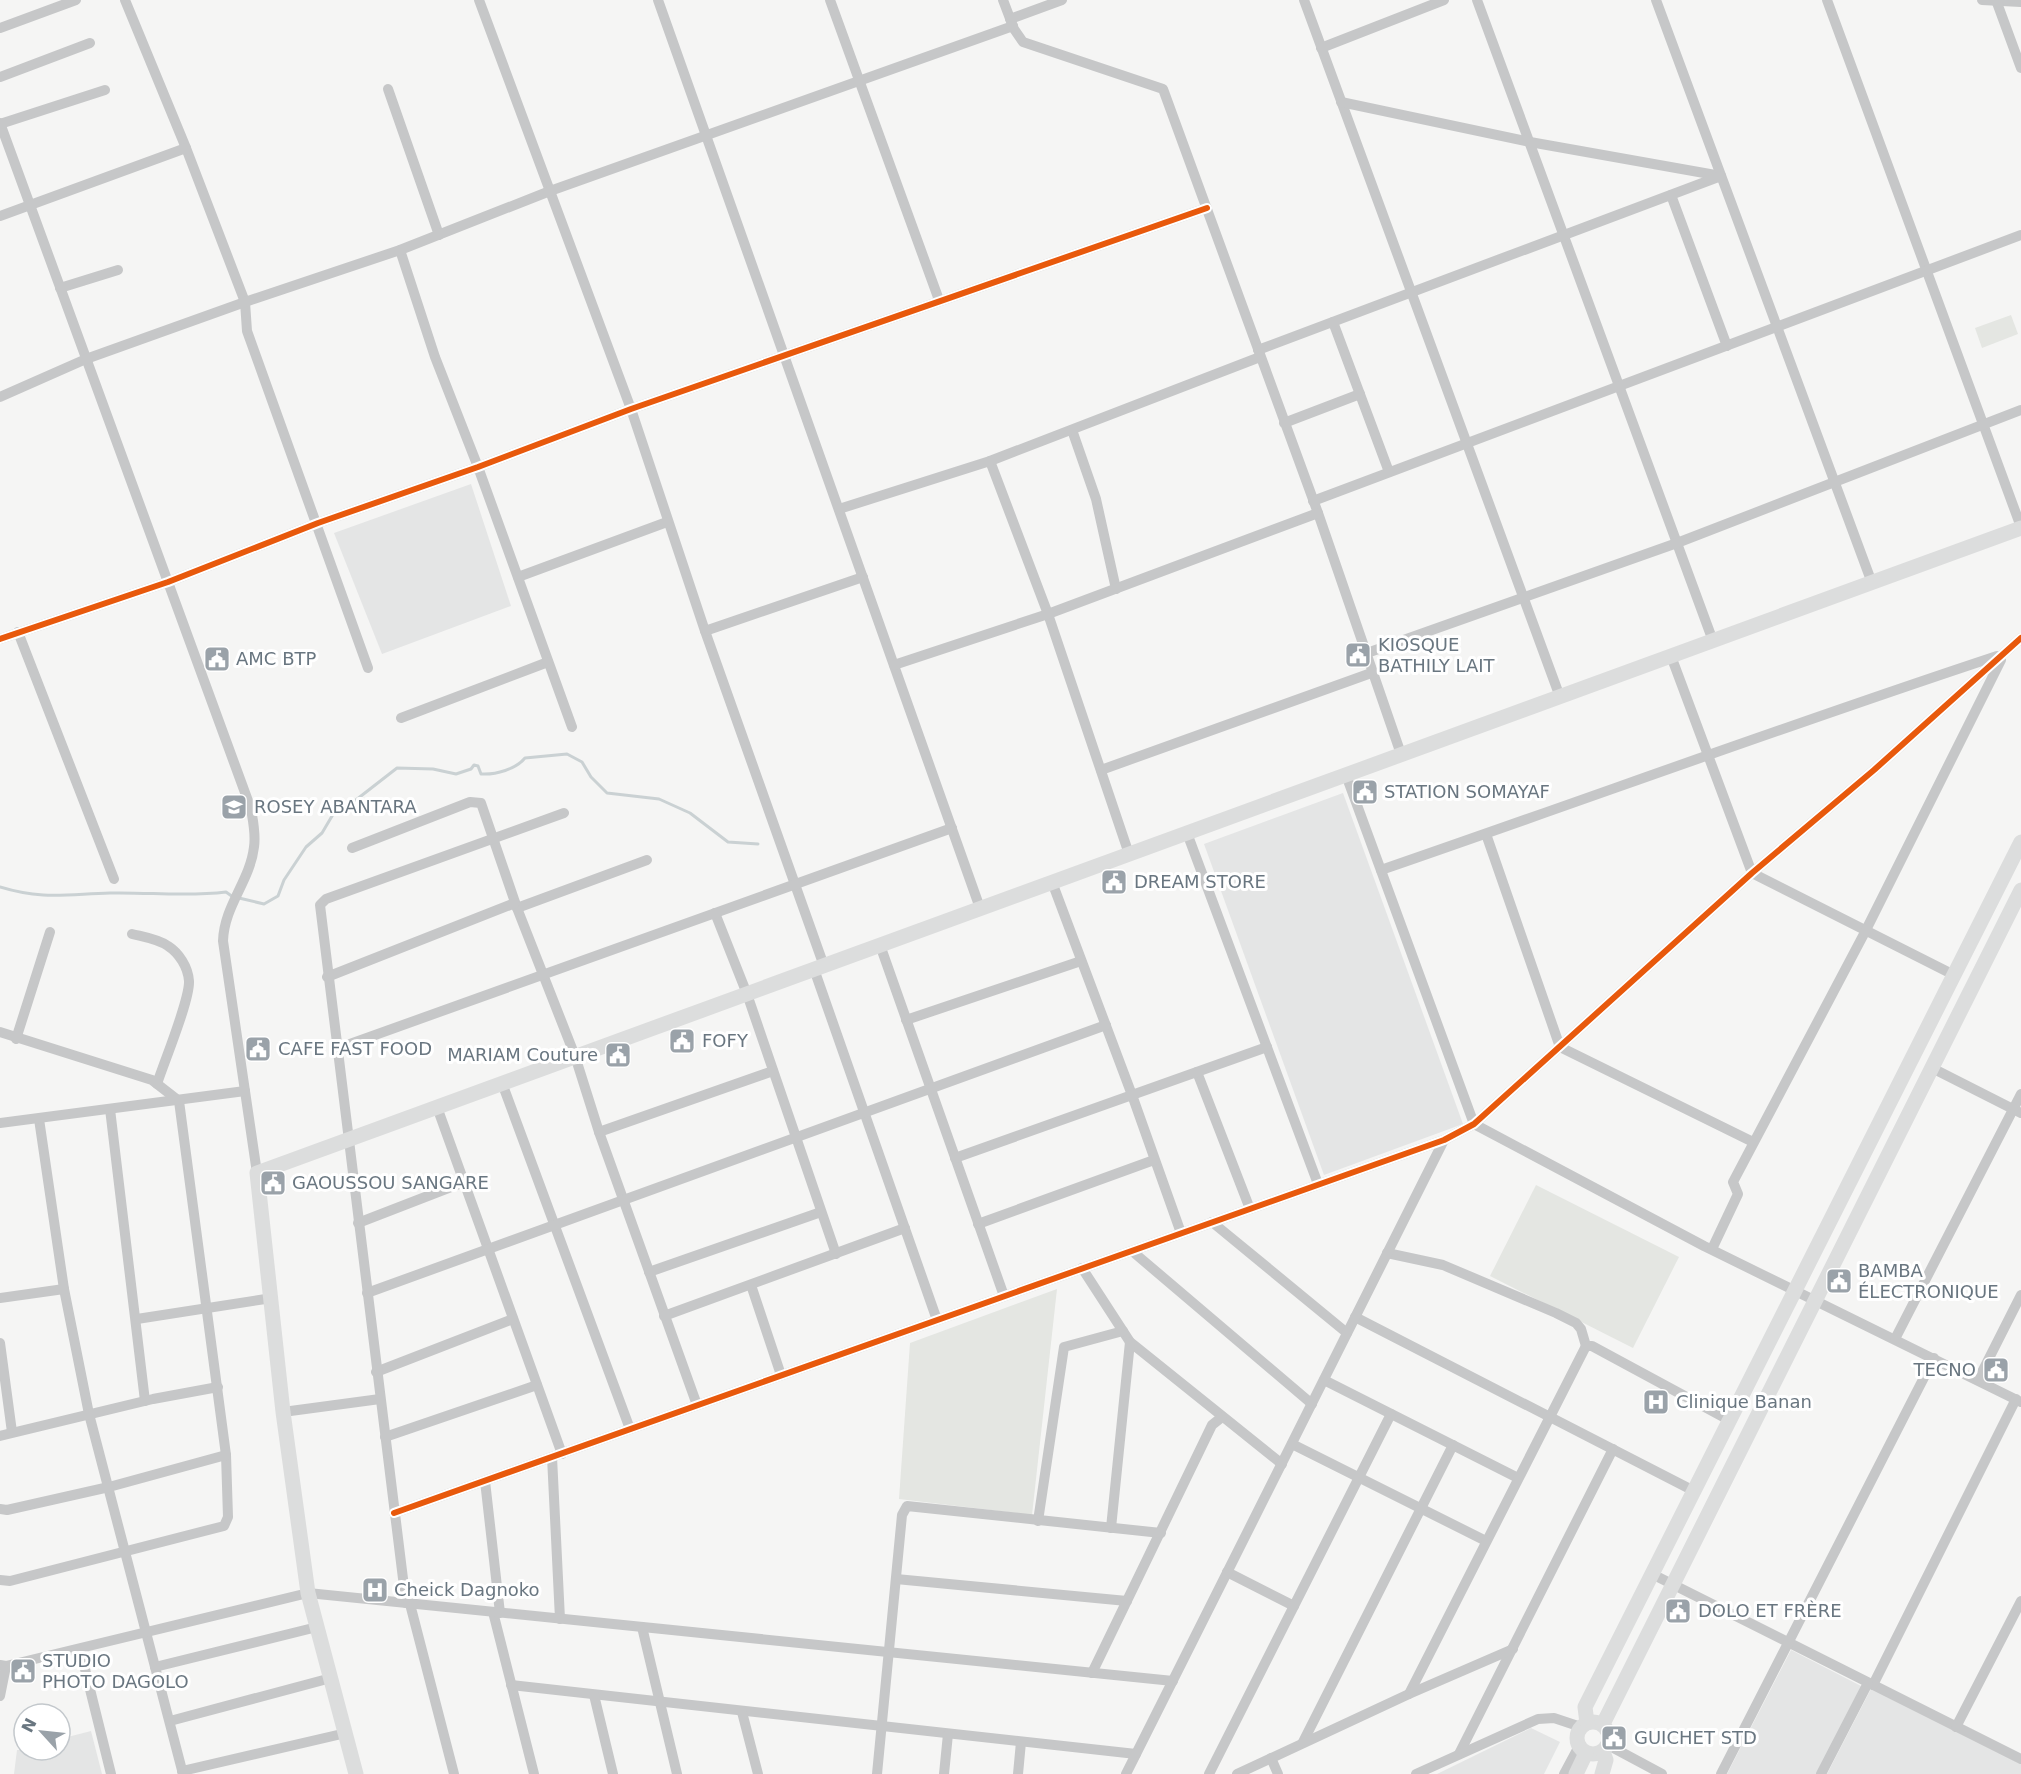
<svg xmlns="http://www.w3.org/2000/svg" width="2021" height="1774" font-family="'DejaVu Sans',sans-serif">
<rect width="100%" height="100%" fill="#f5f5f4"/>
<g fill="#e4e5e5">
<path d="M 471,484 L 511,606 L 382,654 L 334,533 Z"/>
<path d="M 1343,793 L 1463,1124 L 1324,1175 L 1204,844 Z"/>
<path d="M 1791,1650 L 1865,1688 L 1821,1774 L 1727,1774 Z"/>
<path d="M 1872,1687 L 2021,1764 L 2021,1774 L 1827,1774 Z"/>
<path d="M 1531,1728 L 1560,1742 L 1544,1774 L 1437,1774 Z"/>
<path d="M 91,1731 L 102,1774 L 14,1774 L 17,1750 L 60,1750 L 60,1739 Z"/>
</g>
<g fill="#e4e6e2">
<path d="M 2011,315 L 2018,334 L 1982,348 L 1975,328 Z"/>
<path d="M 1536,1185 L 1679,1257 L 1633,1348 L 1490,1276 Z"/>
<path d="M 1057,1289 L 1032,1515 L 899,1499 L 910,1343 Z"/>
</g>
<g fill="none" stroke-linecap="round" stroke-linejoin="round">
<g stroke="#cad1d3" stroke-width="3">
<path d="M 0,887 C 42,900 68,894 110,893 C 149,892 186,897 226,892 L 233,897"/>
<path d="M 239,898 L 264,904 L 278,896 L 284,880 L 306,847 L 322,833 L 335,811 L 352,803 L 397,768 L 433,769 L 456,774 L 471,769 L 474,765 L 478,766 L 481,774 C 496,775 516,769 525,758 L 567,754 L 582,762 L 591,777 L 607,793 L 659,799 L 690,813 L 728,842 L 758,844"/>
</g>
<g stroke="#c6c7c8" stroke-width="10">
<path d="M 125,0 L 186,148 L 245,302 L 247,331 L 368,668"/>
<path d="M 479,0 L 631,409 L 705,631 L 824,966"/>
<path d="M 658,0 L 980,908"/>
<path d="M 830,0 L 939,300"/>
<path d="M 1003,0 L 1014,29 L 1023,42 L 1163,89 L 1318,513 L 1401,754"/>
<path d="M 1304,0 L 1560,697"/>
<path d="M 1477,0 L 1713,641"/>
<path d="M 1656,0 L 1872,583"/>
<path d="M 1827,0 L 2021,527"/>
<path d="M 1982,0 L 2021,2"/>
<path d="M 1996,0 L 2021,68"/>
<path d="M 1010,19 L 1062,0"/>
<path d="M 0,28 L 76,0"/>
<path d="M 1321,48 L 1444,0"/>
<path d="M 0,77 L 90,43"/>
<path d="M 388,89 L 439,235"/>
<path d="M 1341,102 L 1530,142 L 1721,176"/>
<path d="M 0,123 L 251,809 C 253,821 256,834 254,847 C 250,881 224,906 223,941 L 257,1173"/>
<path d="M 0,124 L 105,90"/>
<path d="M 1671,195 L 1727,346"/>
<path d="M 0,216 L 186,148"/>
<path d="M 400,250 L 435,357 L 478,467 L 572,727"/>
<path d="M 60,288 L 118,270"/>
<path d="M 1333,322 L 1389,472"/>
<path d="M 1258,350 L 1721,176"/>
<path d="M 0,397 L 86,359 L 245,302 L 400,250 L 550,191 L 1013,26"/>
<path d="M 1284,423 L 1360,394"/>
<path d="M 1072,430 L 1096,499 L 1116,589"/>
<path d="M 990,461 L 1048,614 L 1129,854"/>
<path d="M 1313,501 L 2021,235"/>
<path d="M 839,509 L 990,461 L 1260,357"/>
<path d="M 518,577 L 667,522"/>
<path d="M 705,631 L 863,577"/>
<path d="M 18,632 L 114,879"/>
<path d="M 0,639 L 168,582 L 318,523 L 478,467 L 631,409 L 1207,208"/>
<path d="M 1367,653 L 1677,543 L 2021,410"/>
<path d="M 1671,656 L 1752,873 L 1954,975"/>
<path d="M 894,665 L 1048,614 L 1318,513"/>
<path d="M 401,718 L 548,662"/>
<path d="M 1101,770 L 1374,672"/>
<path d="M 1346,775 L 1474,1124 L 1704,1246 L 2021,1402"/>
<path d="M 1187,833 L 1318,1184"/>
<path d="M 1486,834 L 1560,1047 L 1753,1142"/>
<path d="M 352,848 L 470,802 L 481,803 L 517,908 L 575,1056 L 599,1132 L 697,1405"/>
<path d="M 1381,870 C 1587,799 1791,724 1997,656"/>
<path d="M 1052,882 L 1132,1095 L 1181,1233"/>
<path d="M 517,908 L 647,860"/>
<path d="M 715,913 L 747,994 L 836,1254"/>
<path d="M 132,934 C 144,937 158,939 168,946 C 179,953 188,967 189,981 C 190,1000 164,1062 157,1084"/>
<path d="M 880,945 L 1004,1296"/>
<path d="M 814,969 L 937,1320"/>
<path d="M 327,977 L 515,903"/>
<path d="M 906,1020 L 1081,961"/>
<path d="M 0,1032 L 152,1080 L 179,1101 L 226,1455 L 228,1517 L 224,1526 L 10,1581 L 0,1580"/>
<path d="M 16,1039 L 50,932"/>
<path d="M 336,1049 L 952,828"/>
<path d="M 1932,1068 L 2021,1113"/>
<path d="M 1197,1072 L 1250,1209"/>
<path d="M 502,1083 L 630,1429"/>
<path d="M 437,1107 L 562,1454"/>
<path d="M 110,1109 L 145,1401"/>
<path d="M 39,1119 L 64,1289 L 89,1414 L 183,1774"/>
<path d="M 0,1123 L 245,1091"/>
<path d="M 599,1132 L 773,1071"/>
<path d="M 955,1158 L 1267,1047"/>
<path d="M 1212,1222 L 1347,1333"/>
<path d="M 358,1223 L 464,1182"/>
<path d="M 978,1224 L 1154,1160"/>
<path d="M 1712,1249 L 1738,1194 L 1733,1182 L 1865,932 L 2001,660"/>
<path d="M 1132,1251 L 1312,1404"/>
<path d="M 1387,1253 L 1443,1265 L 1556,1313 L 1576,1323 L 1581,1329 L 1586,1346"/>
<path d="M 1082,1268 L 1130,1342 L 1282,1464"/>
<path d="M 649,1272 L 821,1212"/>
<path d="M 751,1285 L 781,1375"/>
<path d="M 367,1293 L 1106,1025"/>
<path d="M 0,1298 L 64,1289"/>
<path d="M 664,1316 L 905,1228"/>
<path d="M 1355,1317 L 1694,1491"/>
<path d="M 137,1319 L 272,1298"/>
<path d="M 1895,1339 L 2021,1094"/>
<path d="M 0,1343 L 12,1432"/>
<path d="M 376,1372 L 513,1319"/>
<path d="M 1324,1380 L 1518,1478"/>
<path d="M 1978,1380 L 2021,1295"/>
<path d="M 283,1412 L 380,1399"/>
<path d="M 0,1436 L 153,1399 L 218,1387"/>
<path d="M 385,1437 L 537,1385"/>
<path d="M 1292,1444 L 1486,1541"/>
<path d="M 552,1457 L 560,1619"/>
<path d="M 485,1481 L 500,1613"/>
<path d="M 0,1509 L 7,1510 L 109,1487 L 226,1455"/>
<path d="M 394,1513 L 1444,1140 L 1474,1124 L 1752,873 L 1874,770 L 2021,638"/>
<path d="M 1038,1521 L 1064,1347 L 1123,1331"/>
<path d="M 1111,1528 L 1130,1342"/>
<path d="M 1227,1572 L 1294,1606"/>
<path d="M 1652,1574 L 2021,1759"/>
<path d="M 896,1579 L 1127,1601"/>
<path d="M 406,1603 L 320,905 L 326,899 L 564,813"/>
<path d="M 410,1604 L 454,1774"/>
<path d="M 493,1612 L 534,1774"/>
<path d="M 642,1627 L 677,1774"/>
<path d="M 80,1649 L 111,1774"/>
<path d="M 0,1665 L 6,1666 L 308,1593 L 1173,1681"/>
<path d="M 155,1667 L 317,1627"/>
<path d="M 1092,1673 L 1212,1425 L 1222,1417"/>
<path d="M 511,1685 L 1136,1754"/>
<path d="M 1873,1685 L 2016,1399"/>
<path d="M 1409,1694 L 1586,1346 L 1592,1346 L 1729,1420"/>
<path d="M 594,1695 L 613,1774"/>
<path d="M 0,1696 L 6,1666"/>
<path d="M 742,1712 L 758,1774"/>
<path d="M 170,1721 L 331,1678"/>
<path d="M 1956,1727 L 2021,1601"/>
<path d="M 1303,1742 L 1453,1445"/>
<path d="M 1608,1745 L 1662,1774"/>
<path d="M 1459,1754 L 1613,1449"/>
<path d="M 1271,1758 L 1278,1774"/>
<path d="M 182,1771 L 346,1733"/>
<path d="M 877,1774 L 902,1515 L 907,1506 L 1161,1533"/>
<path d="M 944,1774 L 948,1734"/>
<path d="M 1018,1774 L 1021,1742"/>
<path d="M 1126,1774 L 1444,1140"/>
<path d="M 1209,1774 L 1391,1414"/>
<path d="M 1237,1774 L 1409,1694 L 1513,1649"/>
<path d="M 1416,1774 L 1538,1719 L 1554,1718 L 1581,1727"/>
<path d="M 1564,1774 L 1579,1746"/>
<path d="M 1721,1774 L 1934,1358"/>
<path d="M 1821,1774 L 1868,1683"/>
</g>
<g stroke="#dcdddd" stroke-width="15">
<circle cx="1593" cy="1738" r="16"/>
<path d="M 1587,1723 L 1585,1707 L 2021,842"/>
<path d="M 1603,1724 L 2021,890"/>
<path d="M 356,1774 L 308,1593 L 283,1412 L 257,1173 L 2021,528"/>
<path d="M 1576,1774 L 1586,1753"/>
<path d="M 1602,1774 L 1606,1760 L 1603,1752"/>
</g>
<defs>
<g id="cycleway">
<path d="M 0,639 L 168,582 L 318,523 L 478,467 L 631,409 L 1207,208"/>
<path d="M 394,1513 L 1444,1140 L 1474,1124 L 1752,873 L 1874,770 L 2021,638"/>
</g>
</defs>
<use href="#cycleway" stroke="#fff" stroke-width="10"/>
<use href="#cycleway" stroke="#e8590c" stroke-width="6"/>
</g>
<defs>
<symbol id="civic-square" viewBox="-11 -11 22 22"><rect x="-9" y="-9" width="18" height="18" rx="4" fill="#9aa2a9" stroke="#fff"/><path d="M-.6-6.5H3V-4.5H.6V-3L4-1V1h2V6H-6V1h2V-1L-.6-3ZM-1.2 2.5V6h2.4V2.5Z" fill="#fff"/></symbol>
<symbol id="university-square" viewBox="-11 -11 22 22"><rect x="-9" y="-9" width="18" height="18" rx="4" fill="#9aa2a9" stroke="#fff"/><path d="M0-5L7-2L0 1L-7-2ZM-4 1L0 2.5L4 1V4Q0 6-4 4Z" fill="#fff"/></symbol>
<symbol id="hospital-square" viewBox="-11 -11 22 22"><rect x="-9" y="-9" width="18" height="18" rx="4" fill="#9aa2a9" stroke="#fff"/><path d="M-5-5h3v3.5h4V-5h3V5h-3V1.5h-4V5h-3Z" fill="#fff"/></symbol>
</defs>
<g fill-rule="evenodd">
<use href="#civic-square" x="1343" y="640" width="30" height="30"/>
<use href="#civic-square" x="202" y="644" width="30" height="30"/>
<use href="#civic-square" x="1350" y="777" width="30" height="30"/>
<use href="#university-square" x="219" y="792" width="30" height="30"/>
<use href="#civic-square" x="1099" y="867" width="30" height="30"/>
<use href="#civic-square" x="667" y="1026" width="30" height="30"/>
<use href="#civic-square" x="243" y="1034" width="30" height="30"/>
<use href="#civic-square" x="603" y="1040" width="30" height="30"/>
<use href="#civic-square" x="258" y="1168" width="30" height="30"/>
<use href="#civic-square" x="1824" y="1266" width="30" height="30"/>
<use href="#civic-square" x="1981" y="1355" width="30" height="30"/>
<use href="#hospital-square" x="1641" y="1387" width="30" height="30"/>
<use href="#hospital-square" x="360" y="1575" width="30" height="30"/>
<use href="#civic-square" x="1663" y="1596" width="30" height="30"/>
<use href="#civic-square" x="8" y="1656" width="30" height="30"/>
<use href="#civic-square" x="1599" y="1723" width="30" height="30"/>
</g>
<g text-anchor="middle" stroke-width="6" stroke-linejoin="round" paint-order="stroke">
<g font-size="18" fill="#697680" stroke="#fff" text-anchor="start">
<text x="1378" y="651">KIOSQUE<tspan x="1378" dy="21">BATHILY LAIT</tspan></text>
<text x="236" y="665">AMC BTP</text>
<text x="1384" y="798">STATION SOMAYAF</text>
<text x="254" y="813">ROSEY ABANTARA</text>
<text x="1134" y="888">DREAM STORE</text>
<text x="702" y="1047">FOFY</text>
<text x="278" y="1055">CAFE FAST FOOD</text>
<text x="598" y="1061" text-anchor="end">MARIAM Couture</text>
<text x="292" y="1189">GAOUSSOU SANGARE</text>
<text x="1858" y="1277">BAMBA<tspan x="1858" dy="21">ÉLECTRONIQUE</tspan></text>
<text x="1976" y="1376" text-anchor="end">TECNO</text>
<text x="1676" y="1408">Clinique Banan</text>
<text x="394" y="1596">Cheick Dagnoko</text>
<text x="1698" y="1617">DOLO ET FRÈRE</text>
<text x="42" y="1667">STUDIO<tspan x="42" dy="21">PHOTO DAGOLO</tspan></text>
<text x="1634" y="1744">GUICHET STD</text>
</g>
</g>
<g transform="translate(42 1732) rotate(297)"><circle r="28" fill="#ffffff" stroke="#c3c8cc" stroke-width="1.5"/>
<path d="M0-4.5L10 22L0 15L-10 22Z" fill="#9aa2a9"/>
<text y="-9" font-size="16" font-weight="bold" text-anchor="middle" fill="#697680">N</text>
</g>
</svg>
